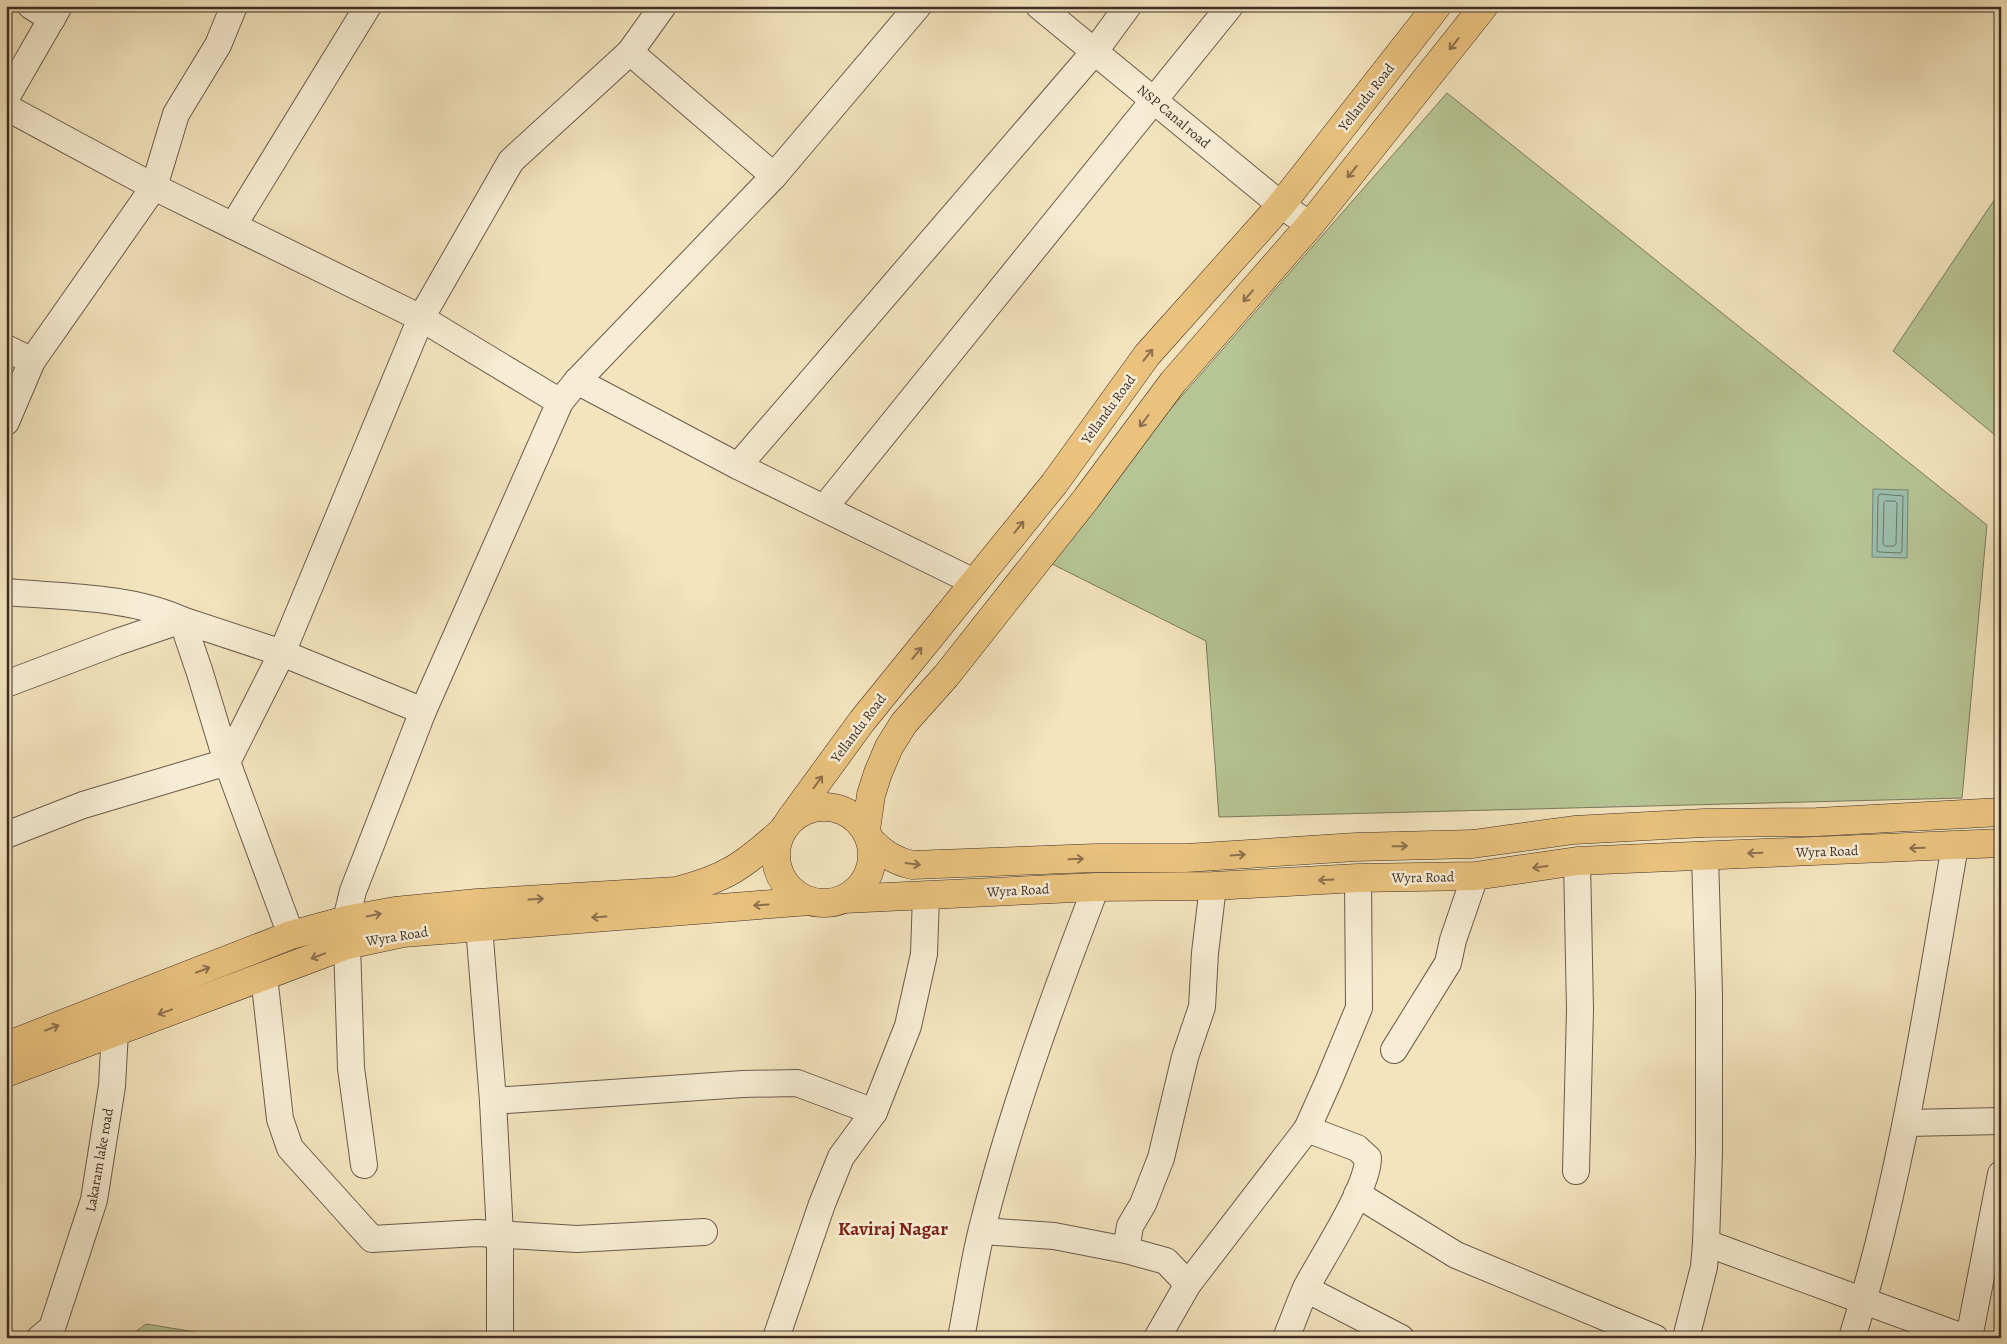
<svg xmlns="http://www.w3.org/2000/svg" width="2007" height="1344" font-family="Alegreya,serif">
<rect width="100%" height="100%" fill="#f3e4bd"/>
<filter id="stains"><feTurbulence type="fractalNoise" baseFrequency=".004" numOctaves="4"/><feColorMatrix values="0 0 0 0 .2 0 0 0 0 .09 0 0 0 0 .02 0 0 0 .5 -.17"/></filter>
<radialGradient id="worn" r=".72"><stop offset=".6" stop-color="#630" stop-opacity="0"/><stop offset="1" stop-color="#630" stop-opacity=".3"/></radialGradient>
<g fill="#b7c594" stroke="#7a795e">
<path d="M 1447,93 L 1987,525 L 1962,798 L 1219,817 L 1206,641 L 1040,558 Z"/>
<path d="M 2001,190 L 2001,440 L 1893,351 Z"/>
<path d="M 146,1324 L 232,1338 L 127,1338 Z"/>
</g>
<path fill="#9cbfad" stroke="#768577" d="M 1873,489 L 1908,490 L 1907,558 L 1872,557 Z"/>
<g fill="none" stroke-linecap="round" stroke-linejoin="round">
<g stroke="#6c766a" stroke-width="1">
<path d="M 1880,494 L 1903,496 L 1902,550 L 1901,553 L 1879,552 L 1877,551 L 1878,497 Z"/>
<path d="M 1886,501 L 1895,501 L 1897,503 L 1896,544 L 1894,546 L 1885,546 L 1883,544 L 1884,503 Z"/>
</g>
<defs>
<g id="minor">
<path d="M 31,6 L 52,19"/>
<path d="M 1039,6 L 1281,205 L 1310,225"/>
<path d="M 630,52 L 774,176"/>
<path d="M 6,98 L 59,6"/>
<path d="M 6,107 L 154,187 L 421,318 L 560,402"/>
<path d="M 233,226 L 368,6"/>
<path d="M 6,348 L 32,361"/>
<path d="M 577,381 L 738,466 L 974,582"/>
<path d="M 6,422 L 32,361 L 154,187 L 176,114 L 218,45 L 234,6"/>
<path d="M 738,466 L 1095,51 L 1128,6"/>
<path d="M 825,507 L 1230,6"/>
<path d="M 6,592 C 62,597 130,596 182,620 L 200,673 L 227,762 L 291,935"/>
<path d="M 6,684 L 117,642 L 182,620 L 282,653 L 423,711"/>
<path d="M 6,835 L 83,805 L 227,762 L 282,653 L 421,318 L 511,161 L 630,52 L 663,6"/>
<path d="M 346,920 L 353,891 L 423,711 L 560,402 L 577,381 L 774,176 L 918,6"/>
<path d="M 479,926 L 493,1101 L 500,1234 L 500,1338"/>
<path d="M 347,945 L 351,1068 L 364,1165"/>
<path d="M 264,976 L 280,1119 L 290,1148 L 372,1239 L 477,1233 L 577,1239 L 704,1232"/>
<path d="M 1394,1050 L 1448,963 L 1453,940 L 1475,876"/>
<path d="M 493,1101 L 743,1084 L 797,1083 L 874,1112"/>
<path d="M 1907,1123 L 2001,1121"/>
<path d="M 1576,1171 L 1580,1010 L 1577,861"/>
<path d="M 1357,1194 L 1456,1255 L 1655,1338"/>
<path d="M 982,1231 L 1054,1236 L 1126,1250 L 1166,1261 L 1188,1284"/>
<path d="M 1706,1243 L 1965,1338"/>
<path d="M 1126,1250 L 1130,1226 L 1143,1204 L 1161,1158 L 1185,1057 L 1202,1007 L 1205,953 L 1213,886"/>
<path d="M 1306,1289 L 1401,1338"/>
<path d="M 40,1338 L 52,1328 L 94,1200 L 112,1086 L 115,1031"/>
<path d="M 776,1338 L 822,1204 L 841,1157 L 874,1112 L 908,1026 L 924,954 L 926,895"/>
<path d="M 961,1338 C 968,1302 973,1265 982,1229 C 1011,1113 1053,999 1096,887"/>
<path d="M 1157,1338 L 1188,1284 L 1307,1129 L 1329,1080 L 1359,1008 L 1358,878"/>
<path d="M 1286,1338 C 1293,1321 1299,1304 1306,1288 C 1322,1257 1368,1189 1368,1158 L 1357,1148 L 1307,1129"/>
<path d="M 1686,1338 L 1704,1267 L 1706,1243 L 1709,1153 L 1709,994 L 1705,855"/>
<path d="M 1852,1338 C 1902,1178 1926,1011 1955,846"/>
<path d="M 1969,1338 L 2001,1174"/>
</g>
<g id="major">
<circle cx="824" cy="855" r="48"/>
<path d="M 789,821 L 862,721 L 1054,484 L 1147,355 L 1281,205 L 1437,6"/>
<path d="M 866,830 L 871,795 L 878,773 L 889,747 L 904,723 L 946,676 L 1086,499 L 1173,382 L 1310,225 L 1484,6"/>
<path d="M 872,842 C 884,854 895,861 912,865 L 1096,858 L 1186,858 L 1356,847 L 1473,844 L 1574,830 L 1704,823 L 1817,822 L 2001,812"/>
<path d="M 844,899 L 1096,887 L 1213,886 L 1358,878 L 1475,876 L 1577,861 L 2001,843"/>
<path d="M 6,1046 L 291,935 L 346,920 L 395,911 L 477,903 L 676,891 C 725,879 743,866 780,833"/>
<path d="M 6,1073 L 347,945 L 403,933 L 810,901"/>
</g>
</defs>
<use href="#minor" stroke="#6a5b4c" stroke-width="28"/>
<use href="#major" stroke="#3d2d27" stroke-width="29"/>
<use href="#minor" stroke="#f7edd4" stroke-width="26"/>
<use href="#major" stroke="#eac27e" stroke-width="28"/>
</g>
<defs><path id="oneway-shaft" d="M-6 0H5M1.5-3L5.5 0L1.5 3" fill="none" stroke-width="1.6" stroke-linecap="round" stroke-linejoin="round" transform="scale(1.25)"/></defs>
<g stroke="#8b704e">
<use href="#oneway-shaft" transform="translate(1454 44) rotate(129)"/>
<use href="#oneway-shaft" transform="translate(1352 172) rotate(129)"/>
<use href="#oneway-shaft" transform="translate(1248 296) rotate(131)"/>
<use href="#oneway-shaft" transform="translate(1148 355) rotate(-51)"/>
<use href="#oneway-shaft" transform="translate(1144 421) rotate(127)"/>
<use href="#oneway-shaft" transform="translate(1019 527) rotate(-51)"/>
<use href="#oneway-shaft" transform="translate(917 653) rotate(-51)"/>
<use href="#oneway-shaft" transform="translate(818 782) rotate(-54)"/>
<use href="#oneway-shaft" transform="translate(1400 846) rotate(-1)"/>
<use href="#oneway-shaft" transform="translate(1917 848) rotate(178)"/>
<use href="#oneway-shaft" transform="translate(1755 853) rotate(178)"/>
<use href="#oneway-shaft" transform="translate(1238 855) rotate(-4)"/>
<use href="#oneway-shaft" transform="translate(1076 859) rotate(-2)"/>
<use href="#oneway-shaft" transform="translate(913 864) rotate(7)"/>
<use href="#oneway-shaft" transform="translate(1540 867) rotate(172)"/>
<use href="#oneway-shaft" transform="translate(1326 880) rotate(177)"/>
<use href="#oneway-shaft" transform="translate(536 899) rotate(-3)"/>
<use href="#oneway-shaft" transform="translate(761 905) rotate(176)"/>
<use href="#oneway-shaft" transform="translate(374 915) rotate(-11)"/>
<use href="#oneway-shaft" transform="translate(599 917) rotate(176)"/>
<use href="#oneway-shaft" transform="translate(318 956) rotate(159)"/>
<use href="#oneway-shaft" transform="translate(203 970) rotate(-21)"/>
<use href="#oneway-shaft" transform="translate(165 1012) rotate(160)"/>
<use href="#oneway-shaft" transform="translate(52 1028) rotate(-21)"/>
</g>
<g text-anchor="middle" stroke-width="5" stroke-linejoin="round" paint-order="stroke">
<g font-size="14" fill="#3d2d27" stroke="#f7edd4">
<text transform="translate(1366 97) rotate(-52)" y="5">Yellandu Road</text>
<text transform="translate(1174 116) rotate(40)" y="5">NSP Canal road</text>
<text transform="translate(1108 409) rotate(-54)" y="5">Yellandu Road</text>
<text transform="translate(858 728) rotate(-53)" y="5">Yellandu Road</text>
<text transform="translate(1827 851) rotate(-2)" y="5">Wyra Road</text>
<text transform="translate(1423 877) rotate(-1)" y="5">Wyra Road</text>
<text transform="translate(1018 890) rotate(-3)" y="5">Wyra Road</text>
<text transform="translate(397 936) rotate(-9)" y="5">Wyra Road</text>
<text transform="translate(99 1160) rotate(-80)" y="5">Lakaram lake road</text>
</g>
<g font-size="19" font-weight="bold" fill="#7a1f14" stroke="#f7edd4">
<text x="893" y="1235">Kaviraj Nagar</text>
</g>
</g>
<rect width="2007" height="1344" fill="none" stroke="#f3e4bd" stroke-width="25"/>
<rect x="8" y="8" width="1992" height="1329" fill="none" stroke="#3d2d27" stroke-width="2.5"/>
<rect x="12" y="12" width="1982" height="1319" fill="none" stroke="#3d2d27"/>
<rect width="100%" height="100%" filter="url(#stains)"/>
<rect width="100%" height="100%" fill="url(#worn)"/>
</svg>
